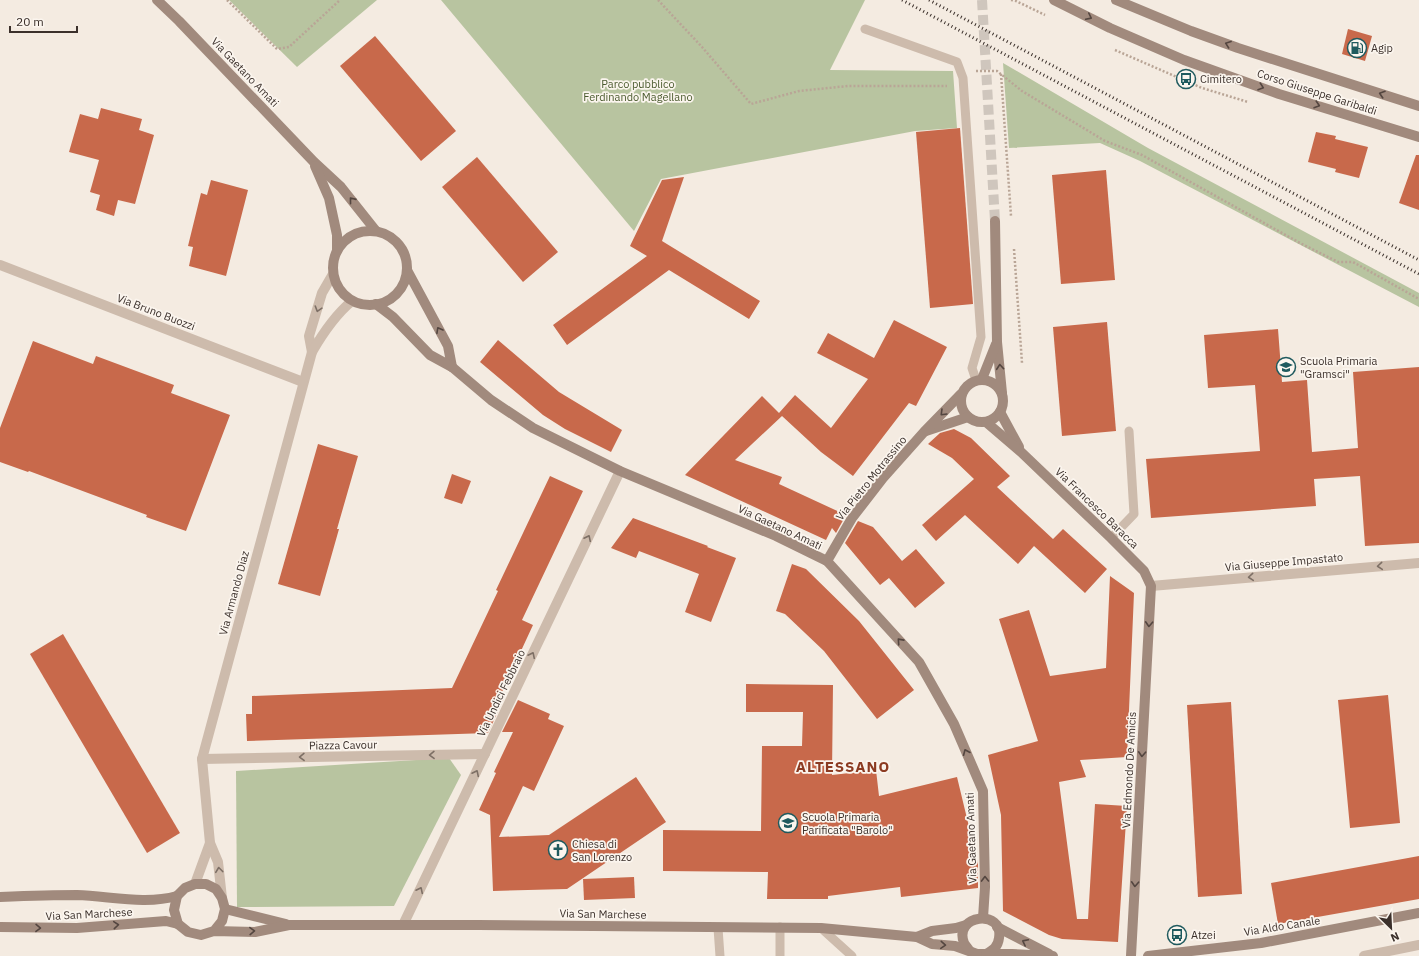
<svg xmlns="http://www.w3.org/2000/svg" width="1419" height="956" font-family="'IBM Plex Sans',sans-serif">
<rect width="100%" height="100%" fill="#f4ebe1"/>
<g fill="#b8c4a0">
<path d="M 229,0 L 377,0 L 297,67 Z"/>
<path d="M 441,0 L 865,0 L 830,70 L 953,71 L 957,128 L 915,131 L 661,179 L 634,231 Z"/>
<path d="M 1003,63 L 1148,148 L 1419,293 L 1419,307 L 1140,161 L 1100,143 L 1009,148 Z"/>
<path d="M 449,758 L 461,775 L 394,906 L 237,907 L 236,771 Z"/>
</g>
<g fill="#c8694b">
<path d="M 1348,29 L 1372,36 L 1365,61 L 1342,54 Z"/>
<path d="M 375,36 L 456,131 L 421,161 L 340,66 Z"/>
<path d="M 101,108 L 142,119 L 139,130 L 154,135 L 135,204 L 118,200 L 114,216 L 96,210 L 100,195 L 90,192 L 99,160 L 69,152 L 80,114 L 98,119 Z"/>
<path d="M 960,128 L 973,304 L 930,308 L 916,132 Z"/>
<path d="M 1316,132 L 1336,136 L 1335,139 L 1368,147 L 1359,178 L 1335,172 L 1336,169 L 1308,162 Z"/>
<path d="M 1416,155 L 1419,155 L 1419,210 L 1399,203 Z"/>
<path d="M 477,157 L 558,252 L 523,282 L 442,187 Z"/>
<path d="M 1106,170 L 1115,280 L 1061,284 L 1052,175 Z"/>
<path d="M 684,177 L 662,241 L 760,301 L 749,319 L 669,270 L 567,345 L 553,325 L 647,256 L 630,246 L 662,180 Z"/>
<path d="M 211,180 L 248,190 L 226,276 L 189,266 L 193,247 L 188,246 L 201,193 L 207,195 Z"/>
<path d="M 894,320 L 947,347 L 916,406 L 909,403 L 853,476 L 821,452 L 782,416 L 735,460 L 782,477 L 779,484 L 846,515 L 836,533 L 832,528 L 826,540 L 685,475 L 762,396 L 779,413 L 795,395 L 831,428 L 868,379 L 817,353 L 828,333 L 874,358 Z"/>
<path d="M 1107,322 L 1116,431 L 1062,436 L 1053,327 Z"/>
<path d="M 1278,329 L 1282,382 L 1307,380 L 1312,452 L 1358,448 L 1353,372 L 1419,367 L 1419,543 L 1365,546 L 1360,476 L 1314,479 L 1316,506 L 1151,518 L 1146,459 L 1260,451 L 1255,385 L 1208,388 L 1204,335 Z"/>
<path d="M 498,340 L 559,392 L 622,430 L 611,452 L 565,429 L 543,415 L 480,362 Z"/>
<path d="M 33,341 L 93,364 L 96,356 L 174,385 L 171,393 L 230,415 L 186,531 L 146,517 L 147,515 L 29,471 L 28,472 L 0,462 L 0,428 Z"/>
<path d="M 954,429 L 971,438 L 1010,476 L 997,487 L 1053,539 L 1063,529 L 1107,569 L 1085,593 L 1034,546 L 1018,564 L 965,515 L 936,541 L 922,525 L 974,479 L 952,458 L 928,444 L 940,433 Z"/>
<path d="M 318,444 L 358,456 L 337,529 L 339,529 L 320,596 L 278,584 Z"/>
<path d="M 452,474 L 471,481 L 462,504 L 444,498 Z"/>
<path d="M 550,476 L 583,491 L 522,620 L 533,625 L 502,692 L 506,694 L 488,733 L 247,741 L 246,714 L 252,714 L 252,696 L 452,688 L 498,591 L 496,590 Z"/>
<path d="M 633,518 L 708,546 L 707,547 L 736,558 L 711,622 L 685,612 L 699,574 L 639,551 L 636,558 L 611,548 Z"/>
<path d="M 858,521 L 873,527 L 902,561 L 916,549 L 945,583 L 915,608 L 889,578 L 880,585 L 845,543 Z"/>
<path d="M 792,564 L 806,569 L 859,621 L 914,690 L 877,719 L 824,651 L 785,614 L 776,611 Z"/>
<path d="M 1110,576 L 1134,593 L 1127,757 L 1080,760 L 1086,777 L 1059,782 L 1077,919 L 1088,919 L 1095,804 L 1127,806 L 1118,942 L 1062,939 L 1049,935 L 1003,911 L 1001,815 L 988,755 L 1038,741 L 999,619 L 1029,610 L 1050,676 L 1106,668 Z"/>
<path d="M 63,634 L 180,833 L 147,853 L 30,654 Z"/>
<path d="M 746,684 L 833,685 L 832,775 L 876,770 L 879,796 L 957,777 L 978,864 L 978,888 L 901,897 L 900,887 L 828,896 L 828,899 L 767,899 L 768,872 L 663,871 L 663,830 L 761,831 L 762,746 L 802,746 L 803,712 L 746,712 Z"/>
<path d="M 1388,695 L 1400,823 L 1350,828 L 1338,700 Z"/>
<path d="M 518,700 L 550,714 L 548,719 L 564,726 L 534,791 L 523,786 L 499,837 L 549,835 L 636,777 L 666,822 L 567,889 L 493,891 L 490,815 L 479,810 L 496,773 L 494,772 L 513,732 L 502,732 Z"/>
<path d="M 1231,702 L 1242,894 L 1198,897 L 1187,705 Z"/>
<path d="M 1419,856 L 1419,899 L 1278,924 L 1271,883 Z"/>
<path d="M 634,877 L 635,898 L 584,900 L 583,879 Z"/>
</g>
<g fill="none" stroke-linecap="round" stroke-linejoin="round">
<path stroke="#cfc6bd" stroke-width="10" stroke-dasharray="10 5" stroke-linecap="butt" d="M 982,0 L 995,221"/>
<g stroke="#b9a596" stroke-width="2.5" stroke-dasharray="2 2" stroke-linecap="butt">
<path d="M 227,0 L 277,49 L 289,47 L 340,0"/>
<path d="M 658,0 L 702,47 L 751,104 L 799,91 L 848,86 L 947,86"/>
<path d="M 1011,0 L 1016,1 L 1045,15"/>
<path d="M 1115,50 L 1202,88 L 1248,102"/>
<path d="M 976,71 L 997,71 L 1022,91 L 1105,141 L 1142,155 L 1300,243 L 1338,262 L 1353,262 L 1419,299"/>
<path d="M 1001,74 L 1011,216"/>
<path d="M 1014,249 L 1022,363"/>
</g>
<g stroke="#cdbbac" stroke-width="9">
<path d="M 865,29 L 957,62 L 963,78 L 981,337 L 972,368 L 976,380"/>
<path d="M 1111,538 L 1134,514 L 1129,431"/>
<path d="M 718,928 L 720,956"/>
<path d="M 821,928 L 852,956"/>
<path d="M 780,956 L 780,927"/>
</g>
<g stroke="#cdbbac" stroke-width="10">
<path d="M 0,265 L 303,382"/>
<path d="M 312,352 L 309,336 L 322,293 L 333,274"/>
<path d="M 1151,586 L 1419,563"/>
<path d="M 202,759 L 485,754"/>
<path d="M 195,884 L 210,843"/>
<path d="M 222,898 L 218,862 L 210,843 L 202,759 L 312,352 C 323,333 335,315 352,301"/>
<path d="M 403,925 L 620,471"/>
<path d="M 1364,956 L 1419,945"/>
</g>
<g stroke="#a18a7d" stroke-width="10">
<path d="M 157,0 L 179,21 L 314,162 L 341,187 L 376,231"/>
<path d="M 1054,0 L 1110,28 L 1184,60 L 1279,94 L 1419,137"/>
<path d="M 1116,0 L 1191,31 L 1238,48 L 1419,106"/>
<path d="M 315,166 L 329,198 L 337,235 L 337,250"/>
<path d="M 995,221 L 997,342 L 1002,393"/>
<circle cx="370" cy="268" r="37"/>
<path d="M 407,270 L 448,346 L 452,367"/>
<path d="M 376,304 L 393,317 L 430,355 L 452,367 L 491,400 L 533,428 L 620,471 L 776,536 L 827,561 L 919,662 L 954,724 L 983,791 L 985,887 L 983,918"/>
<path d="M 982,379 L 996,344"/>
<circle cx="982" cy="401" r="21"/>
<path d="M 1000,412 L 1019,447"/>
<path d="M 986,422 L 1021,452 L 1111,538 L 1144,571 L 1151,586 L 1131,956"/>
<path d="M 926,431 L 968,417"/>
<path d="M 827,561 L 852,518 L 883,478 L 924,432 L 961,394"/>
<path d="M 0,897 C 25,896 51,895 77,895 C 110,896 145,905 177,896"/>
<path d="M 225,909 L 286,924"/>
<path d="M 0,927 L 77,928 L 166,921 L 178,924"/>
<path d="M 997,927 L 1049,954"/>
<path d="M 214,931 L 222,921 L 225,909 L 222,898 L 216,889 L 206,884 L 195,884 L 185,888 L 177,896 L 174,910 L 178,924 L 188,932 L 201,935 L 214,931 L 255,932 L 289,925 L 478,925 L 821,928 L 917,937 L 932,944 L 955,946 L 977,954 L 1012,954 L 1053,956"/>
<path d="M 917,937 L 932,931 L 956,928 L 966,925"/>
<path d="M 969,950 C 968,948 965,945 964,943 C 953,914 1004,909 999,938 C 998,947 993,950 986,954"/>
<path d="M 1148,956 L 1261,943 L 1419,913"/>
</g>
<g stroke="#3b302b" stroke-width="3" stroke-dasharray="1 3" stroke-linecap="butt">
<path d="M 902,0 L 1419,274"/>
<path d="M 929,0 L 1419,260"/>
</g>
</g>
<defs><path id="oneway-chevron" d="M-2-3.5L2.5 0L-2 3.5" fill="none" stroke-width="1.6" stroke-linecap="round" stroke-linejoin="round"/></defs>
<g stroke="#544640">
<use href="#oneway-chevron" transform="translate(1089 17) rotate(26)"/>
<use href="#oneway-chevron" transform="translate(1228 44) rotate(-160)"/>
<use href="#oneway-chevron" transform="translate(1261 87) rotate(19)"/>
<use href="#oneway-chevron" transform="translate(1382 94) rotate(-162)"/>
<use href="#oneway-chevron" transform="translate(1317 105) rotate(18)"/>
<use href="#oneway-chevron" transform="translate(352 200) rotate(-129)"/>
<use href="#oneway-chevron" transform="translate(439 330) rotate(-119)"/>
<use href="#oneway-chevron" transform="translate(1000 367) rotate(-95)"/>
<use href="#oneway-chevron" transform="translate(943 413) rotate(135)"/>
<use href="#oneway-chevron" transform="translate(1149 624) rotate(93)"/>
<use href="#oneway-chevron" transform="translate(900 641) rotate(-132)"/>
<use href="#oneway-chevron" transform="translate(966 752) rotate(-113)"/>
<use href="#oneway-chevron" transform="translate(1142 754) rotate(93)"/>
<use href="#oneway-chevron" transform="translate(985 879) rotate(-91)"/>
<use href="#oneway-chevron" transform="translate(1135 884) rotate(93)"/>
<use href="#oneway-chevron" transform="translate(116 925) rotate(-5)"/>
<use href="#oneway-chevron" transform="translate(38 928) rotate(1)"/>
<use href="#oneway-chevron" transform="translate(252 931) rotate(-2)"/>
<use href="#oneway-chevron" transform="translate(1025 942) rotate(-153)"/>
<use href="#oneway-chevron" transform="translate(943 945) rotate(4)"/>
</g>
<g stroke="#7d6f65">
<use href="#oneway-chevron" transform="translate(318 309) rotate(107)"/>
<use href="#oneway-chevron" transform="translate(588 538) rotate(-64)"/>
<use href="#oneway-chevron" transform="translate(1380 566) rotate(175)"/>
<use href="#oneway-chevron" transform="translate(1251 577) rotate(175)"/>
<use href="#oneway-chevron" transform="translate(532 655) rotate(-64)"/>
<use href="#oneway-chevron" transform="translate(432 755) rotate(179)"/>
<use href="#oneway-chevron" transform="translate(302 757) rotate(179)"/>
<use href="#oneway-chevron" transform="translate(476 773) rotate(-64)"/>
<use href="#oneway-chevron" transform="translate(219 870) rotate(-97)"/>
<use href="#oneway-chevron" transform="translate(420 890) rotate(-64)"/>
</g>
<defs>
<symbol id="fuel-ring" viewBox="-11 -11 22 22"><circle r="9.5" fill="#fbf5ee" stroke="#1f5a5e" stroke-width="1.5"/><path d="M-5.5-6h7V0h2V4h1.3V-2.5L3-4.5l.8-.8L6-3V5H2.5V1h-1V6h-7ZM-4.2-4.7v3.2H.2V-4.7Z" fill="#1f5a5e"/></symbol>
<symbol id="bus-ring" viewBox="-11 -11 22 22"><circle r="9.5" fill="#fbf5ee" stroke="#1f5a5e" stroke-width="1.5"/><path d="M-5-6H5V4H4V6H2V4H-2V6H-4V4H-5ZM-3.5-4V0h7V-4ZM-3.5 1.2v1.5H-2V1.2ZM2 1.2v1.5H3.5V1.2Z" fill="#1f5a5e"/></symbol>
<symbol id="school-ring" viewBox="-11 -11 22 22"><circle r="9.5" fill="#fbf5ee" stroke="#1f5a5e" stroke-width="1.5"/><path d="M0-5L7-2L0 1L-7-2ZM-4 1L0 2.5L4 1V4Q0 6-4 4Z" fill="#1f5a5e"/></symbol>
<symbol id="church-ring" viewBox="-11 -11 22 22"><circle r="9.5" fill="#fbf5ee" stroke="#1f5a5e" stroke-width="1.5"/><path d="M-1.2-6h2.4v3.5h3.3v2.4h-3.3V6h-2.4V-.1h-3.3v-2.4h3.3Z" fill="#1f5a5e"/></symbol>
</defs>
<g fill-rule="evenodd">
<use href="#fuel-ring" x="1346" y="37" width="22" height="22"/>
<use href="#bus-ring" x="1175" y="68" width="22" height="22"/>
<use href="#school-ring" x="1275" y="356" width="22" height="22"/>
<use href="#school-ring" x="777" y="812" width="22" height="22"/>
<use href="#church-ring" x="547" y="839" width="22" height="22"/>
<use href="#bus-ring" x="1166" y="924" width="22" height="22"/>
</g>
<g text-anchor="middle" stroke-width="3.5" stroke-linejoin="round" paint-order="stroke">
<g font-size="11" fill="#3b302b" stroke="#fbf5ee" text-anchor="start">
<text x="1371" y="52">Agip</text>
<text x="1200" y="83">Cimitero</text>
<text x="1300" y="365">Scuola Primaria<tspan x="1300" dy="13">"Gramsci"</tspan></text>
<text x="802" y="821">Scuola Primaria<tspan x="802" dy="13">Parificata "Barolo"</tspan></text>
<text x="572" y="848">Chiesa di<tspan x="572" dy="13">San Lorenzo</tspan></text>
<text x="1191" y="939">Atzei</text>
</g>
<g font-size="11" fill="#3b302b" stroke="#fbf5ee">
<text transform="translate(245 72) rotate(46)" y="4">Via Gaetano Amati</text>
<text transform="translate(1317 92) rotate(18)" y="4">Corso Giuseppe Garibaldi</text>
<text transform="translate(156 312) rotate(21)" y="4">Via Bruno Buozzi</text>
<text transform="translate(871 478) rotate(-51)" y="4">Via Pietro Motrassino</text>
<text transform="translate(1097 508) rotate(44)" y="4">Via Francesco Baracca</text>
<text transform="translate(780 527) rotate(25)" y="4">Via Gaetano Amati</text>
<text transform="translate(1284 562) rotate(-5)" y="4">Via Giuseppe Impastato</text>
<text transform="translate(234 593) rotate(-75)" y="4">Via Armando Diaz</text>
<text transform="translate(501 693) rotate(-64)" y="4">Via Undici Febbraio</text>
<text transform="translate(343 745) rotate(-1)" y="4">Piazza Cavour</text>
<text transform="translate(1129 770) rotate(-87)" y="4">Via Edmondo De Amicis</text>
<text transform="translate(971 838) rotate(-92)" y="4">Via Gaetano Amati</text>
<text transform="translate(89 914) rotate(-3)" y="4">Via San Marchese</text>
<text transform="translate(603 914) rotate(1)" y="4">Via San Marchese</text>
<text transform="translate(1282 926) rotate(-9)" y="4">Via Aldo Canale</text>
</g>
<g font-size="11" fill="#4a5a2e" stroke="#fbf5ee">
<text x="638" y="88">Parco pubblico<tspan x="638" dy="13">Ferdinando Magellano</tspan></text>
</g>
<g font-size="15" font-weight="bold" letter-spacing="1" fill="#8c3b22" stroke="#fbf5ee">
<text x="843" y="772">ALTESSANO</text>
</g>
</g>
<g transform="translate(1391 928) rotate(156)" stroke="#fbf5ee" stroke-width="3" paint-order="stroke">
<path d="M0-3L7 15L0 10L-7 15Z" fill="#3b302b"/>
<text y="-6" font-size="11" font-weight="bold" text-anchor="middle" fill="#3b302b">N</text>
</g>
<path d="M10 26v6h67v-6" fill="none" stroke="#3b302b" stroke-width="2"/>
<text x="16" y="26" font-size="12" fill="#3b302b" stroke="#fbf5ee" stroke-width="3" paint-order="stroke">20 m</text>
</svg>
